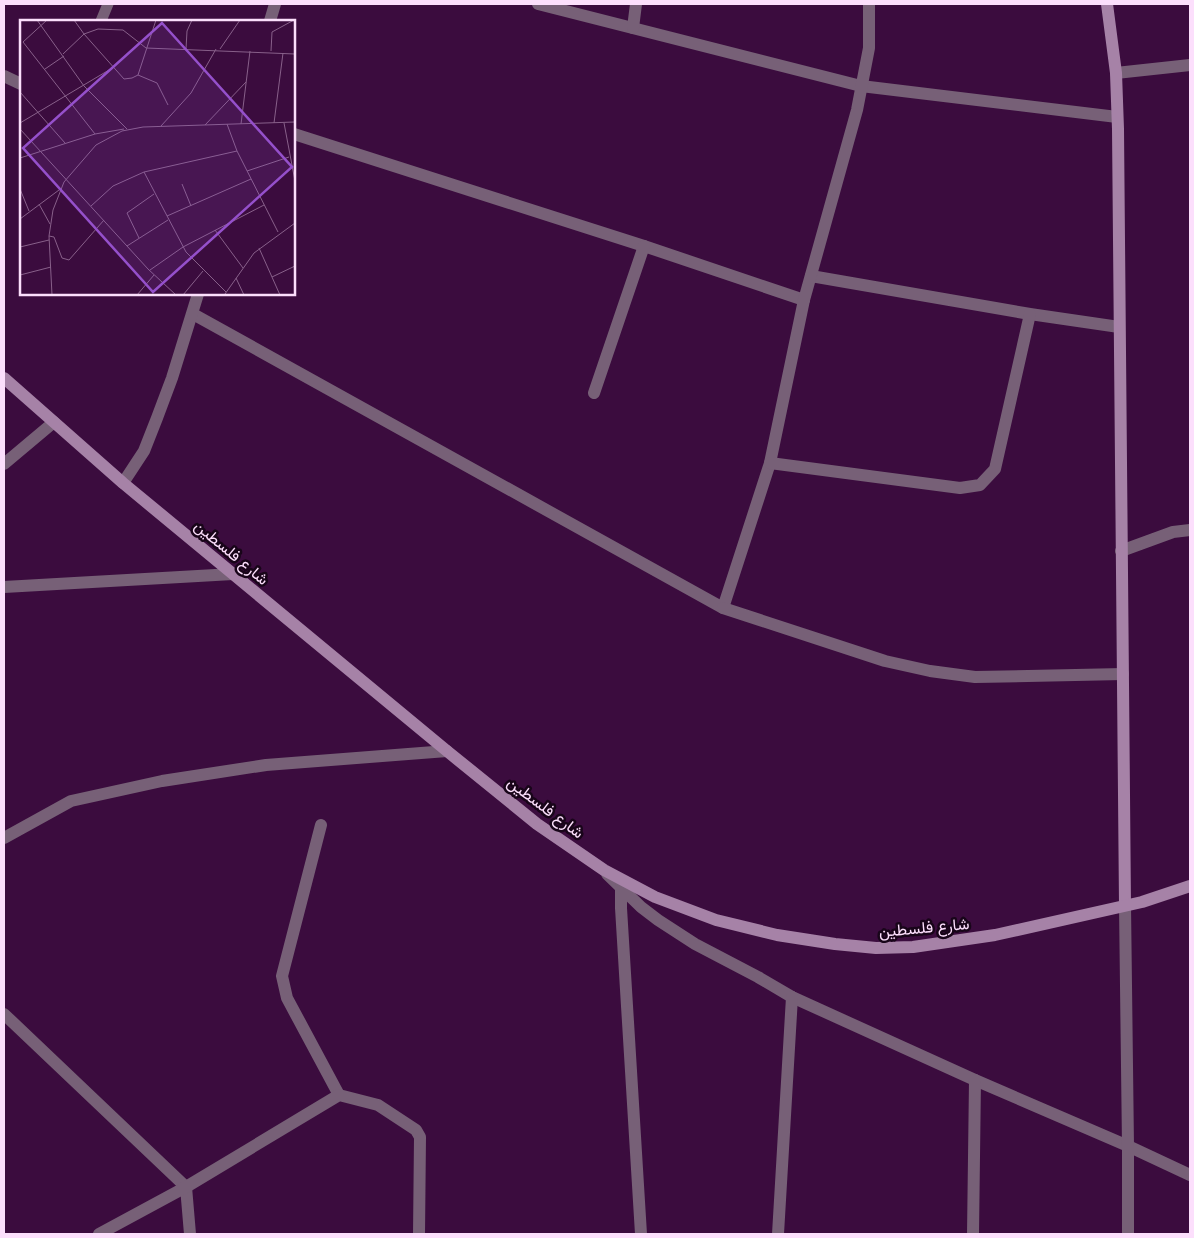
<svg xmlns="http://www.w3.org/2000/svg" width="1194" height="1238" font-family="'Space Grotesk',Vazirmatn,sans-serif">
<rect width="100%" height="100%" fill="#3b0c3e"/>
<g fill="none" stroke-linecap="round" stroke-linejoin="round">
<path stroke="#776077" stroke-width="11" d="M 101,21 L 108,4"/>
<g stroke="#776077" stroke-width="12">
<path d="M 538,4 L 861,86 L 1117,117"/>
<path d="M 270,21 L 275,4"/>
<path d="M 633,28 L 636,4"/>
<path d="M 1116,73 L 1190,65"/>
<path d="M 4,76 L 21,84"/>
<path d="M 294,134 L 644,246 L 804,300"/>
<path d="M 811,276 L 1030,314 L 1119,327"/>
<path d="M 193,314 L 723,608 L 770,463 L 804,300 L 857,110 L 869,48 L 869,4"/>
<path d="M 594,393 L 644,246"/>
<path d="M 770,463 L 960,488 L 980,485 L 995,469 L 1030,314"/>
<path d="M 4,464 L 54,422"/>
<path d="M 123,483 L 144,451 L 157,418 L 172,378 L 198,294"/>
<path d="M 1121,551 L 1173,532 L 1190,530"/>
<path d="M 4,587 L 233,574"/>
<path d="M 723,608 L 885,661 L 930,671 L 975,677 L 1123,674"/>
<path d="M 321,825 L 282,976 L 287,998 L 339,1095"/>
<path d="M 4,838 L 71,801 L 162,781 L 266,765 L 447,751"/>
<path d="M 607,874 L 641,907 L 658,920 L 695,944 L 758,977 L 792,997 L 975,1080 L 1128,1146 L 1190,1175"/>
<path d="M 621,887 L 621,908 L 641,1234"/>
<path d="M 1125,905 L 1128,1146 L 1128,1234"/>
<path d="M 4,1014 L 186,1187 L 190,1234"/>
<path d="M 99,1234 L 186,1187 L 339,1095 L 378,1105 L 416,1130 L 420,1137 L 419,1234"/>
<path d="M 778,1234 L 792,997"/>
<path d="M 973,1234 L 975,1080"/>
</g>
<g stroke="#a682a7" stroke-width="12">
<path d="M 1107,4 L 1116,73 L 1118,129 L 1125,905"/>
<path d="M 4,378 L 123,483 L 447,751 L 537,824 L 604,870 L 655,897 L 716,920 L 777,935 L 835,944 L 876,948 L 913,947 L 995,935 L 1142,902 L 1190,886"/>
</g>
</g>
<g text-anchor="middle" stroke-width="5" stroke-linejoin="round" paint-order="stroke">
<g font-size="16" fill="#fcdffc" stroke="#180519">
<text transform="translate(232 552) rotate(40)" y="6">شارع فلسطين</text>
<text transform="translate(546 807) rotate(37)" y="6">شارع فلسطين</text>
<text transform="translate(924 927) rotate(-5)" y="6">شارع فلسطين</text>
</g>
</g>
<g transform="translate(20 20)">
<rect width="275" height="275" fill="#3b0c3e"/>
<path fill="none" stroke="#88608a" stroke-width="1" d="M 17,0 L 64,66 L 107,109M 27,0 L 3,22 L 75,114M 54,0 L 64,14 L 78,9 L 103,10 L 126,28 L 275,34M 166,29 L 167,11 L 172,0M 200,29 L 220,0M 251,31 L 252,12 L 274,0M 43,34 L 64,14 L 104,59 L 112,58 L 118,55 L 136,0M 25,49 L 44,36M 118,55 L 137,63 L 148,85M 0,72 L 45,123M 0,103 L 94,47M 254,103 L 263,33M 264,103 L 275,161M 207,104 L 217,131 L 258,212M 221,104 L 230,31M 185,105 L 226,62M 141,106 L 171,73 L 196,29M 0,109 L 128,249 L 156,275M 0,138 L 75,114 L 104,109M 227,151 L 269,137M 162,164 L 171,186M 0,169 L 9,191M 19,184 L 30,204M 71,186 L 93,166 L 124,152M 147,196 L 231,159M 0,199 L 39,170M 195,210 L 223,248M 29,216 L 34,217 L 42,238 L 49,240 L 84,200M 119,218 L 107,193 L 134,174M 107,226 L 148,200M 0,227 L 29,220M 239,228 L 260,275M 130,250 L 163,227 L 244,185M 0,255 L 31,247M 252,257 L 275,246M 216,258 L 224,275M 206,272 L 166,232 L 124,152 L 217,131M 205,274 L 234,233 L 275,203M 32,275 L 29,216 L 33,190 L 44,162 L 76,125 L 102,111 L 123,107 L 275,102M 117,275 L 134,255M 163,275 L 183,251"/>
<path fill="#9550cb" fill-opacity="0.15" stroke="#9550cb" stroke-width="2.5" d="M 142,3 L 272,147 L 133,272 L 3,128 Z"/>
<rect width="275" height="275" fill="none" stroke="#fcdffc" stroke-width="2.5"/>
</g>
<rect width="1194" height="1238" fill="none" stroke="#fcdffc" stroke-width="10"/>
</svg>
